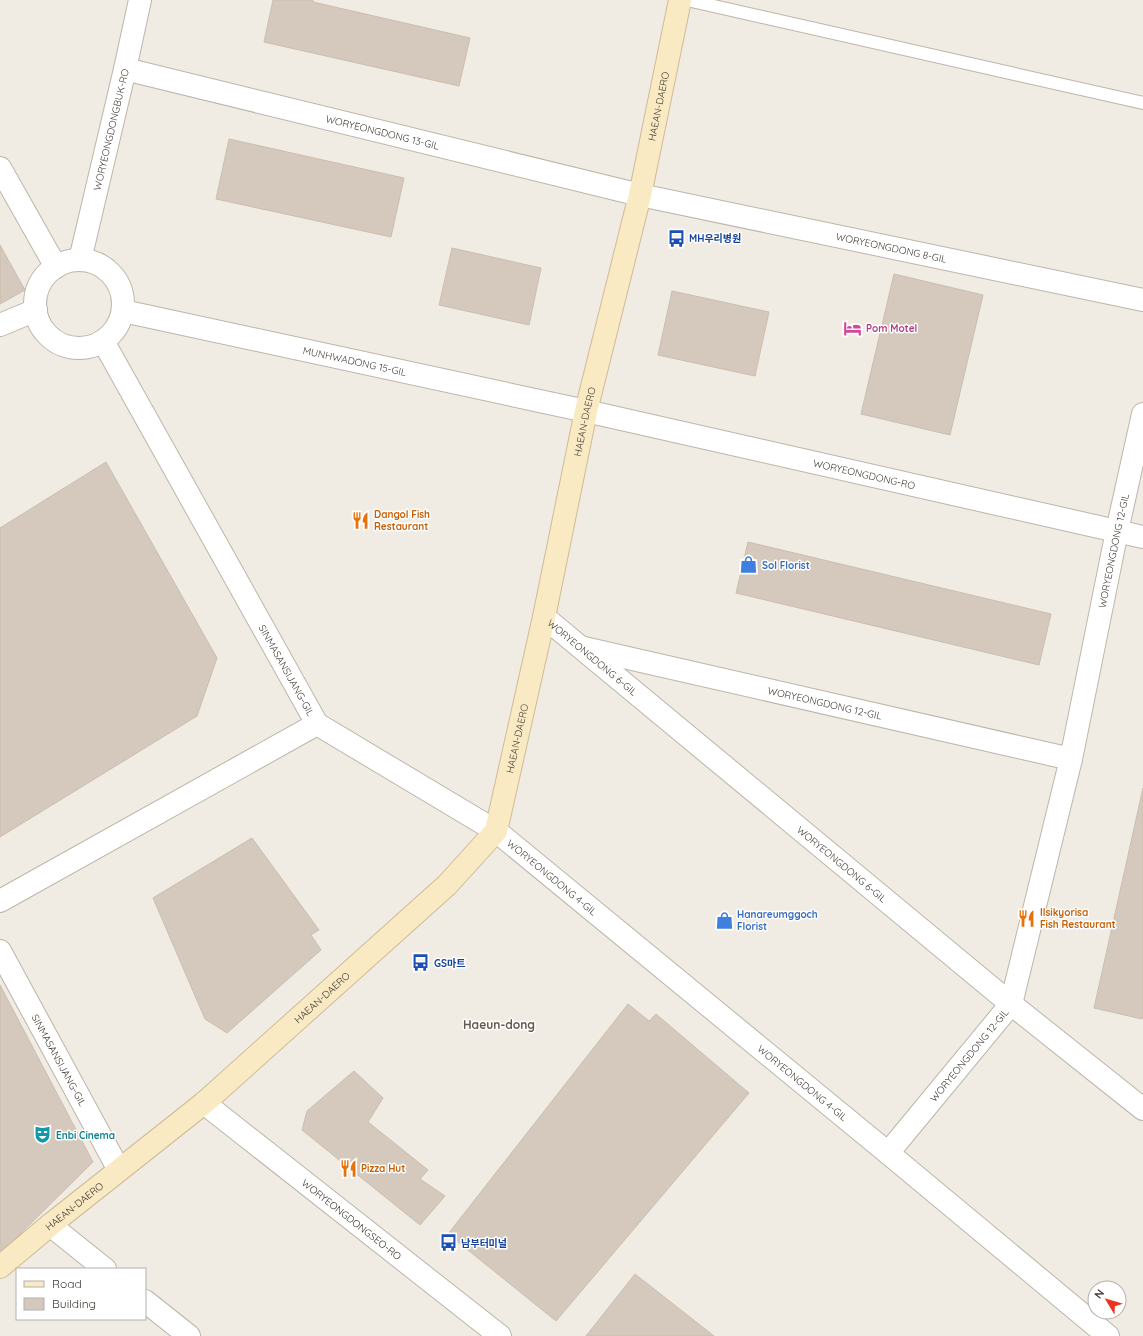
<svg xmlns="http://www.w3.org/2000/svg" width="1143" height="1336" font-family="Quicksand,'Noto Sans KR',sans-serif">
<rect width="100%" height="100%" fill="#f0ebe3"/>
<g fill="#d4c9bc" stroke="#cbbead">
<path d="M 273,0 L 313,0 L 313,2 L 470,38 L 459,86 L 264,42 Z"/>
<path d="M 229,139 L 404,178 L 391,237 L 216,199 Z"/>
<path d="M 0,245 L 25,290 L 0,304 Z"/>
<path d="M 452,248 L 541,268 L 529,325 L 439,305 Z"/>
<path d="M 894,274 L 983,295 L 950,435 L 861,414 Z"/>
<path d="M 672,291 L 769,312 L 755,376 L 658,355 Z"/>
<path d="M 106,462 L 217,658 L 197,716 L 0,837 L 0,528 Z"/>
<path d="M 748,542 L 1051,614 L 1039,665 L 736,593 Z"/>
<path d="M 1143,788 L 1143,1016 L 1142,1019 L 1094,1008 Z"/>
<path d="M 252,838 L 319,930 L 311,935 L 321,950 L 227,1033 L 205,1019 L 153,898 Z"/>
<path d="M 0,985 L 93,1162 L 14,1240 L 8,1257 L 0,1258 Z"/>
<path d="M 628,1004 L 649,1021 L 656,1014 L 749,1093 L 556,1321 L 448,1234 Z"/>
<path d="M 354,1071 L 383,1098 L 368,1122 L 428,1170 L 420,1179 L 445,1196 L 420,1225 L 302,1130 L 307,1111 Z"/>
<path d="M 635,1274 L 714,1336 L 586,1336 Z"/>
</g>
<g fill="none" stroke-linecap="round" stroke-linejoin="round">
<defs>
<path id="service" d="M 687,0 L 1143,103"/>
<g id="minor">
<path id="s1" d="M 125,69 L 640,195 L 1143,300"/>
<path d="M 0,168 L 56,267"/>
<path id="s2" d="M 80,260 L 125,69 L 140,0"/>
<circle cx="79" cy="304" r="44"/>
<path id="s3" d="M 123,311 L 586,411 L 1143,537"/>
<path d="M 0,325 L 36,310"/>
<path id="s4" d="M 103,341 L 317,724 L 496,831 L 888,1153 L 1108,1336"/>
<path id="s5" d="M 544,617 L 1011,1004 L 1143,1109"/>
<path id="s6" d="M 584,648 L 1071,759"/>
<path d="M 0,901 L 317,724"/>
<path id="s7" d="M 0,951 L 119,1170"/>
<path id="s8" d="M 204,1103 L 500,1336"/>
<path id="s9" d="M 888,1153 L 1011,1004 L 1071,759 L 1117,531 L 1143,414"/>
<path d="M 50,1225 L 105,1269"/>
<path d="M 145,1301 L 189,1336"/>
</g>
<g id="secondary">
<path id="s10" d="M 0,1267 L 50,1225 L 204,1103 L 447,885 L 496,831 L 544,617 L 586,411 L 640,195 L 680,0"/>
</g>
</defs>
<use href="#service" stroke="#bdb5a9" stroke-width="14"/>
<use href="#minor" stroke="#bdb5a9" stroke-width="24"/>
<use href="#secondary" stroke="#cdbc96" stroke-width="24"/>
<use href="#service" stroke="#fff" stroke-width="12"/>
<use href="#minor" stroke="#fff" stroke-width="22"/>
<use href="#secondary" stroke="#faeac3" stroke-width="22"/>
</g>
<defs>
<symbol id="bus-bare" viewBox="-9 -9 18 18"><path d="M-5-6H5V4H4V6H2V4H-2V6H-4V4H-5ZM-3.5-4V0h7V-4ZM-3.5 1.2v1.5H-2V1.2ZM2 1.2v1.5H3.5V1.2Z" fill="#1a4fb4" stroke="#fff" stroke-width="2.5" paint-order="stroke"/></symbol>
<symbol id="hotel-bare" viewBox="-9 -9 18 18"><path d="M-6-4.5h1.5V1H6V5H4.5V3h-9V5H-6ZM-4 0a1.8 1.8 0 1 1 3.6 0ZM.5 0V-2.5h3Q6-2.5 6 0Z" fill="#d1479c" stroke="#fff" stroke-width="2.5" paint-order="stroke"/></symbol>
<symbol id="restaurant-bare" viewBox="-9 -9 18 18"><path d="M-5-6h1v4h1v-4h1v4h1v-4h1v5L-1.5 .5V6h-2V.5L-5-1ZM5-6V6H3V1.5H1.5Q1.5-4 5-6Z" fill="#e8710a" stroke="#fff" stroke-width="2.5" paint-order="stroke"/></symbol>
<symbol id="shop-bare" viewBox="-9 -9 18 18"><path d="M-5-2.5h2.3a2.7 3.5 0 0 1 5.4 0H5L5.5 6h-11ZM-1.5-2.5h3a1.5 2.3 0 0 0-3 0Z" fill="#3f7fe0" stroke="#fff" stroke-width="2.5" paint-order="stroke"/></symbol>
<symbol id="theatre-bare" viewBox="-9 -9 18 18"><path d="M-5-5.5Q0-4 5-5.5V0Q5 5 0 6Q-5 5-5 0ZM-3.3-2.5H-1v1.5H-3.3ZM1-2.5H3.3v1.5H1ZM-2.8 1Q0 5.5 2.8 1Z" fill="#0f9aa8" stroke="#fff" stroke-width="2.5" paint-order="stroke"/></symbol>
</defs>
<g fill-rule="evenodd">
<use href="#bus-bare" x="664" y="226" width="25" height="25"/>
<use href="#hotel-bare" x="840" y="316" width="25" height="25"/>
<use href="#restaurant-bare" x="348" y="508" width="25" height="25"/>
<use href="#shop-bare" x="736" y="552" width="25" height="25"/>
<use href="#restaurant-bare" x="1014" y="906" width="25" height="25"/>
<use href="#shop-bare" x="712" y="908" width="25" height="25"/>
<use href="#bus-bare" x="408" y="950" width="25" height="25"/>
<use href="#theatre-bare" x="30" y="1122" width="25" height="25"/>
<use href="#restaurant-bare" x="336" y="1156" width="25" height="25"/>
<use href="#bus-bare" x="436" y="1230" width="25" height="25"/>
</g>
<g text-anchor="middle" stroke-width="3" stroke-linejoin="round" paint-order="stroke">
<g font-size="10" fill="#413b34" stroke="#fff">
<text dy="4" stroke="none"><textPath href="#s10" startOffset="1404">HAEAN-DAERO</textPath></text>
<text dy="4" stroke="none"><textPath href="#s2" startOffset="134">WORYEONGDONGBUK-RO</textPath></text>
<text dy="4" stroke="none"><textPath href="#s1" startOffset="265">WORYEONGDONG 13-GIL</textPath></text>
<text dy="4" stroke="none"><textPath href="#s1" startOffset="787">WORYEONGDONG 8-GIL</textPath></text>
<text dy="4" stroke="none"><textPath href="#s3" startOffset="237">MUNHWADONG 15-GIL</textPath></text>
<text dy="4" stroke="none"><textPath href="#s10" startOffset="1080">HAEAN-DAERO</textPath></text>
<text dy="4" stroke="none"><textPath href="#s3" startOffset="759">WORYEONGDONG-RO</textPath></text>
<text dy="4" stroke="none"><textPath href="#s9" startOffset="658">WORYEONGDONG 12-GIL</textPath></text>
<text dy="4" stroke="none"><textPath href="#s5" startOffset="63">WORYEONGDONG 6-GIL</textPath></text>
<text dy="4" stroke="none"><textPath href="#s4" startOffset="377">SINMASANSIJANG-GIL</textPath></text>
<text dy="4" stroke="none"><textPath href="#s6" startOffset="247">WORYEONGDONG 12-GIL</textPath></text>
<text dy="4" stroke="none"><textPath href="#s10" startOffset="756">HAEAN-DAERO</textPath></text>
<text dy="4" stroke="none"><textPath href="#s5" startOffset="387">WORYEONGDONG 6-GIL</textPath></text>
<text dy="4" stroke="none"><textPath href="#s4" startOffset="720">WORYEONGDONG 4-GIL</textPath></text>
<text dy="4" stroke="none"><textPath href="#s10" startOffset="420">HAEAN-DAERO</textPath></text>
<text dy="4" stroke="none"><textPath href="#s9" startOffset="127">WORYEONGDONG 12-GIL</textPath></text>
<text dy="4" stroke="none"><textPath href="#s7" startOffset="124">SINMASANSIJANG-GIL</textPath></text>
<text dy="4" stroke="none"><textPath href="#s4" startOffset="1044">WORYEONGDONG 4-GIL</textPath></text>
<text dy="4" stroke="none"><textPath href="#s10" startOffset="96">HAEAN-DAERO</textPath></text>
<text dy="4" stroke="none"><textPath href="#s8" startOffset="188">WORYEONGDONGSEO-RO</textPath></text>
</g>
<g font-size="10" font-weight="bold" fill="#164399" stroke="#fff" text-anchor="start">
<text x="689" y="242">MH우리병원</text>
<text x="434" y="967">GS마트</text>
<text x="461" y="1247">남부터미널</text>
</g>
<g font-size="10" font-weight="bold" fill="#b23c85" stroke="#fff" text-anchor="start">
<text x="866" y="332">Pom Motel</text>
</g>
<g font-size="10" font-weight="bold" fill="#c56008" stroke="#fff" text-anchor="start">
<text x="374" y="518">Dangol Fish<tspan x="374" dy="12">Restaurant</tspan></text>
<text x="1040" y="916">Ilsikyorisa<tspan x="1040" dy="12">Fish Restaurant</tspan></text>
<text x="361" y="1172">Pizza Hut</text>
</g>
<g font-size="10" font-weight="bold" fill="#366cbe" stroke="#fff" text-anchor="start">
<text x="762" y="569">Sol Florist</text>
<text x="737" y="918">Hanareumggoch<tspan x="737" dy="12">Florist</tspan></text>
</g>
<g font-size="10" font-weight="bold" fill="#0d838f" stroke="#fff" text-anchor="start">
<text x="56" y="1139">Enbi Cinema</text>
</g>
<g font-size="12" font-weight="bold" fill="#63594c" stroke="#fff">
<text x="499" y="1029">Haeun-dong</text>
</g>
</g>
<rect x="16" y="1268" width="130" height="52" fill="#ffffff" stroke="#b3b1ae"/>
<rect x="24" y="1281" width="20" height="6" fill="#faeac3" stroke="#b3b1ae"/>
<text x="52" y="1288" font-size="12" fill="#413b34">Road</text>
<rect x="24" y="1298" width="20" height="12" fill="#d4c9bc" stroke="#b3b1ae"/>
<text x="52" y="1308" font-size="12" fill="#413b34">Building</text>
<g transform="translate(1107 1300) rotate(308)"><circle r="19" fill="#ffffff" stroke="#b3b1ae"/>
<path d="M0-3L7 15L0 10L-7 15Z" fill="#ea3420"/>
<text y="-6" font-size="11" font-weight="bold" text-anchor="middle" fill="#413b34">N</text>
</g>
</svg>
